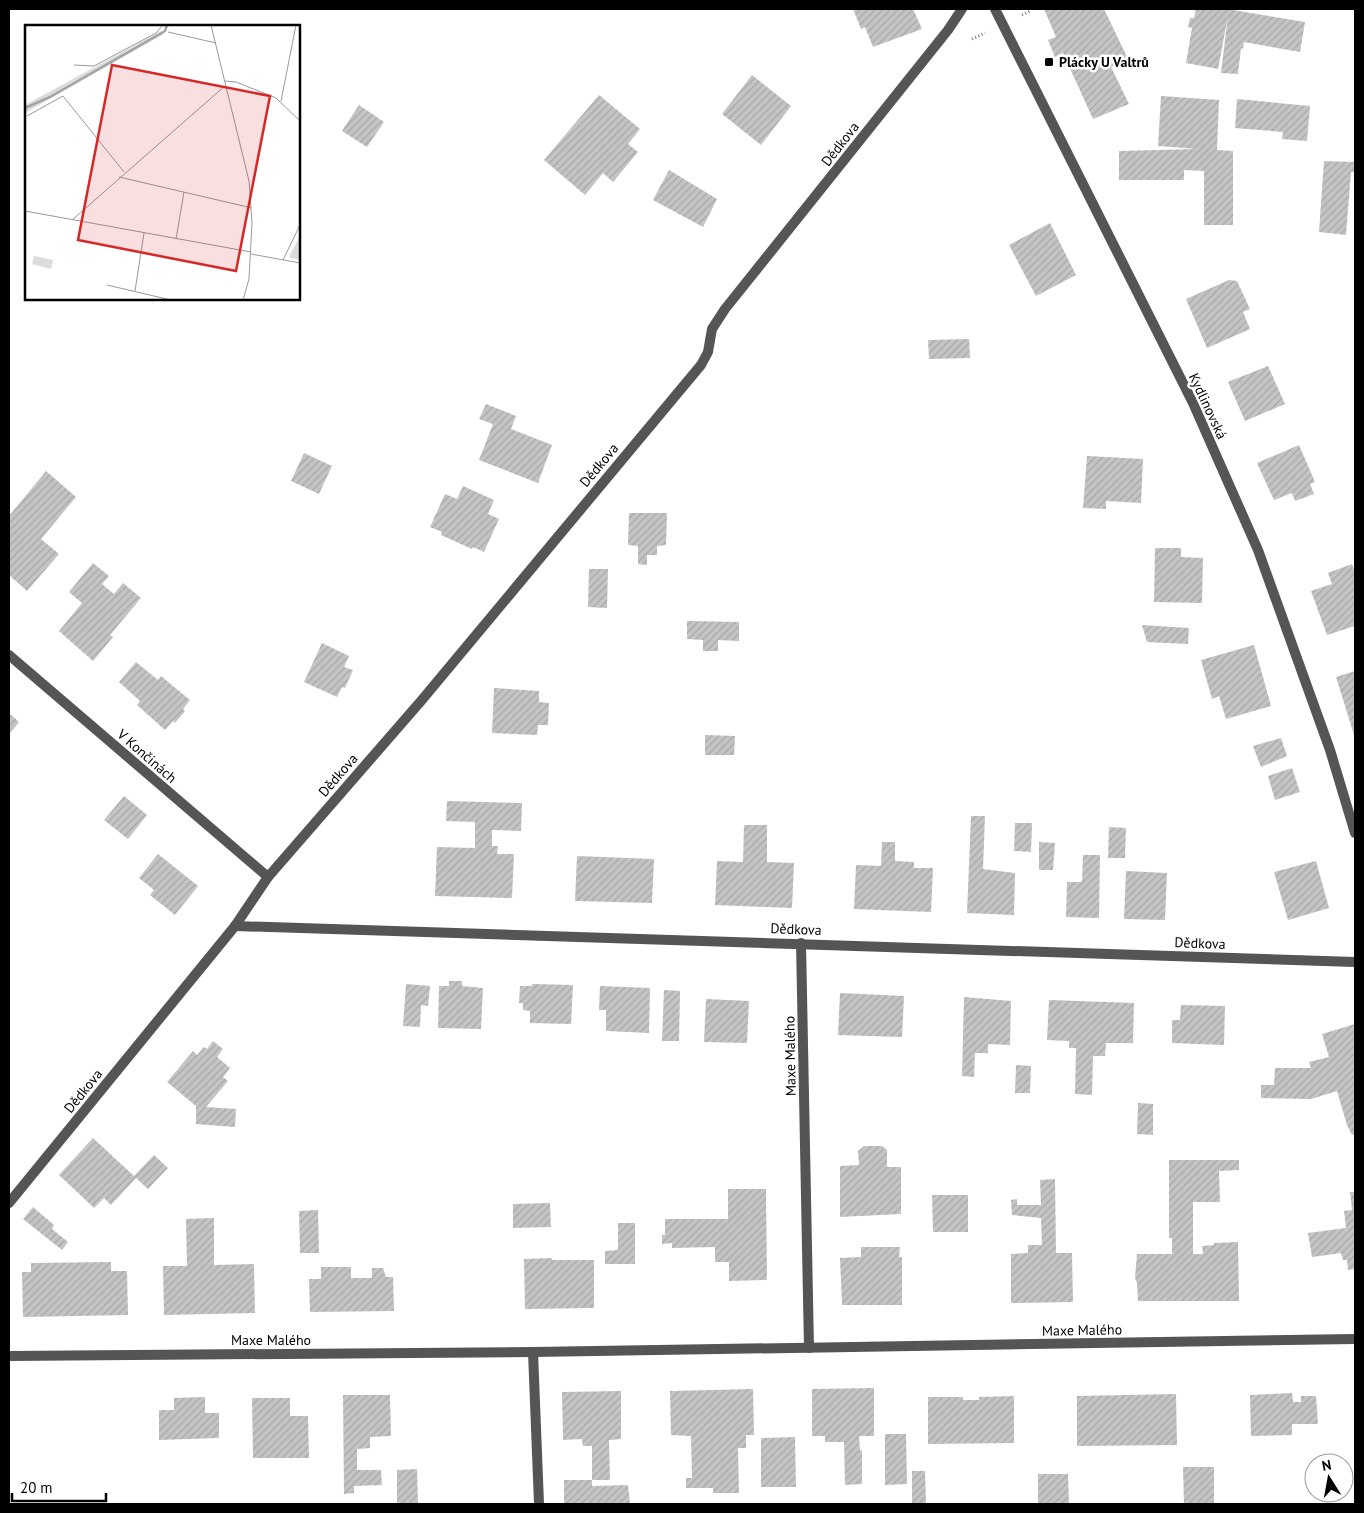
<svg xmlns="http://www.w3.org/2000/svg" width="1364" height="1513" font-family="'PT Sans',sans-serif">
<defs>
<pattern id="building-hatch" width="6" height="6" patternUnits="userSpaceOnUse" patternTransform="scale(1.25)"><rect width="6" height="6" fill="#c4c4c4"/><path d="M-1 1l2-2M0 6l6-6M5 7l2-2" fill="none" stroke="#a7a7a7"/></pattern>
</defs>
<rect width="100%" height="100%" fill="#fff"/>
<g fill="url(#building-hatch)">
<path d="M 853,9 L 913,9 L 922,29 L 873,47 L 865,27 L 861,29 Z"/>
<path d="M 1044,9 L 1104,9 L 1128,59 L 1111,67 L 1129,104 L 1093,119 L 1063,53 L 1055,57 L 1048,40 L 1056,37 Z"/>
<path d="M 1196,9 L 1227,9 L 1305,22 L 1300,52 L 1244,42 L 1243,49 L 1241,48 L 1238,74 L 1221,73 L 1228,16 L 1218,69 L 1186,63 L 1192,28 L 1188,27 L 1190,18 L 1194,18 Z"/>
<path d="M 752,75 L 791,106 L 761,145 L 722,114 Z"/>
<path d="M 599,95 L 640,129 L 628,144 L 638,152 L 613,182 L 603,173 L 585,195 L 544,160 Z"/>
<path d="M 1161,96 L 1219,100 L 1217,150 L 1233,151 L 1233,225 L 1204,225 L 1204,171 L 1184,170 L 1184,180 L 1119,180 L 1119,151 L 1197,149 L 1158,146 Z"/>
<path d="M 1237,99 L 1310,106 L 1307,141 L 1282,139 L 1283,132 L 1235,128 Z"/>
<path d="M 359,105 L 384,122 L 367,147 L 342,131 Z"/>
<path d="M 1324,161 L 1355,162 L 1355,172 L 1351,172 L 1346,235 L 1319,232 Z"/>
<path d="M 669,170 L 717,199 L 703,227 L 653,200 Z"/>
<path d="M 1050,223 L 1076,275 L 1036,296 L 1009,245 Z"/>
<path d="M 1229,280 L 1237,281 L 1250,309 L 1243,312 L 1250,329 L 1207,348 L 1186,299 Z"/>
<path d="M 969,339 L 970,358 L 929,359 L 928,340 Z"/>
<path d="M 1268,366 L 1285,404 L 1245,421 L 1228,382 Z"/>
<path d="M 486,404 L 516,416 L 511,429 L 552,445 L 538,483 L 479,460 L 493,424 L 479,419 Z"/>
<path d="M 1299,445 L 1315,482 L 1310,484 L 1314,494 L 1295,501 L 1292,493 L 1274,500 L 1257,463 Z"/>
<path d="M 304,453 L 332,466 L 319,494 L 291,481 Z"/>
<path d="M 1087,456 L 1143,459 L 1141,503 L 1106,501 L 1106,509 L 1083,508 Z"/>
<path d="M 46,471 L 76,497 L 41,539 L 59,554 L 27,591 L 9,575 L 9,516 Z"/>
<path d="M 463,486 L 494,500 L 488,514 L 499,519 L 484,552 L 473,547 L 472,549 L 441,535 L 442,532 L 430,527 L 445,494 L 457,499 Z"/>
<path d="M 629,513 L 667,513 L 666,545 L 657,546 L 657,555 L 647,555 L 647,565 L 638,564 L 638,546 L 628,545 Z"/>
<path d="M 1155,548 L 1181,548 L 1181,557 L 1203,558 L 1202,603 L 1154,602 Z"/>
<path d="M 93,563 L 109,576 L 102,584 L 114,594 L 123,583 L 141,598 L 110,635 L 113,637 L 93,661 L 59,631 L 82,603 L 69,592 Z"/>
<path d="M 1352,564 L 1355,573 L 1355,626 L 1327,635 L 1311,591 L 1332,584 L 1328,573 Z"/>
<path d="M 589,569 L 608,569 L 607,608 L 588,607 Z"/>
<path d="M 687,621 L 739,622 L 739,641 L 718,640 L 718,651 L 703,651 L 703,640 L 687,639 Z"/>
<path d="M 1142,625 L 1189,628 L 1188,644 L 1147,642 Z"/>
<path d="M 322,643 L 349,656 L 344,667 L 353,670 L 345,688 L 342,687 L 337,697 L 304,682 Z"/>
<path d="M 1254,645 L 1271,706 L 1226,719 L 1219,696 L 1212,699 L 1201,660 Z"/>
<path d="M 136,662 L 158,680 L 161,676 L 190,700 L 183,709 L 185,711 L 175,723 L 173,721 L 165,730 L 137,705 L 140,701 L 119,682 Z"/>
<path d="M 1355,671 L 1355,738 L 1336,677 Z"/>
<path d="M 494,688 L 539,691 L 539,702 L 549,703 L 548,725 L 538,725 L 537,735 L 492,733 Z"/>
<path d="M 9,713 L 19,722 L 9,734 Z"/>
<path d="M 705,735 L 735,736 L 734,755 L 705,755 Z"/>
<path d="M 1281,738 L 1287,756 L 1261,767 L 1253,746 Z"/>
<path d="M 1292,768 L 1300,792 L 1275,800 L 1268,776 Z"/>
<path d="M 124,796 L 147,815 L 128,839 L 104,820 Z"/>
<path d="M 447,801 L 522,803 L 521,831 L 492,830 L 492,846 L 498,846 L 497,854 L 514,854 L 512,898 L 435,896 L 437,847 L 475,848 L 475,822 L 446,821 Z"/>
<path d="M 971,816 L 985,816 L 983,869 L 1015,873 L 1014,915 L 967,913 Z"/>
<path d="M 1015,823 L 1032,823 L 1031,852 L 1014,851 Z"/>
<path d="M 744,825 L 767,825 L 767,862 L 794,863 L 792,908 L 715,905 L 717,861 L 743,862 Z"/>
<path d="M 1109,827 L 1126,828 L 1125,858 L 1108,858 Z"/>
<path d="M 882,842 L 895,842 L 895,861 L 914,862 L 914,868 L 933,868 L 931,912 L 854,909 L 856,865 L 881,866 Z"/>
<path d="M 1039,842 L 1055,843 L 1053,870 L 1039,870 Z"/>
<path d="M 158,854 L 198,886 L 175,915 L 150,895 L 154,890 L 139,878 Z"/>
<path d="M 1083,855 L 1100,855 L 1099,918 L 1066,917 L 1067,882 L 1082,882 Z"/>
<path d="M 577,856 L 654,859 L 652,903 L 575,901 Z"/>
<path d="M 1316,861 L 1329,908 L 1288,920 L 1274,872 Z"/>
<path d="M 1126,871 L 1167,873 L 1165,920 L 1124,919 Z"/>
<path d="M 449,981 L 462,981 L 462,986 L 483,988 L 481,1029 L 438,1028 L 439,986 L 449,986 Z"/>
<path d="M 406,984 L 430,986 L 428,1006 L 421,1005 L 420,1027 L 403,1026 Z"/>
<path d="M 532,984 L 573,985 L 571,1024 L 530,1023 L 530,1011 L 523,1010 L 523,1003 L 519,1003 L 520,986 L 532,986 Z"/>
<path d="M 600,986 L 650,988 L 649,1033 L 606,1031 L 606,1010 L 599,1010 Z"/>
<path d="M 664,990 L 680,991 L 679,1041 L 662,1041 Z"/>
<path d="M 840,993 L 904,996 L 902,1037 L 838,1035 Z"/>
<path d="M 964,997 L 1011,1001 L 1010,1045 L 988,1044 L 988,1053 L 975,1053 L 974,1077 L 962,1076 Z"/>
<path d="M 706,999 L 749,1001 L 747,1043 L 704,1042 Z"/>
<path d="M 1049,1000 L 1134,1003 L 1133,1043 L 1106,1043 L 1105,1056 L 1093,1056 L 1092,1095 L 1075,1094 L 1076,1048 L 1069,1048 L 1069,1041 L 1047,1040 Z"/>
<path d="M 1181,1005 L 1225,1006 L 1224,1045 L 1172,1043 L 1172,1020 L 1180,1020 Z"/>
<path d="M 1355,1024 L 1355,1134 L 1352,1135 L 1347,1125 L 1337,1091 L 1311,1099 L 1261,1098 L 1261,1085 L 1274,1085 L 1275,1068 L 1311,1068 L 1309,1062 L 1329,1057 L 1322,1034 Z"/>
<path d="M 213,1041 L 223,1049 L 217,1057 L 230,1068 L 223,1077 L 228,1081 L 206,1107 L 236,1109 L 235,1127 L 196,1124 L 196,1106 L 167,1082 L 193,1051 L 197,1055 L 204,1047 L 207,1049 Z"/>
<path d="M 1016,1065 L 1031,1066 L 1030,1093 L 1015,1093 Z"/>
<path d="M 1138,1103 L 1153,1104 L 1153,1135 L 1137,1134 Z"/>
<path d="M 93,1138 L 134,1176 L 154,1155 L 168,1168 L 148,1189 L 136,1178 L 111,1205 L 104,1198 L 94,1208 L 59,1175 Z"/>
<path d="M 864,1146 L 882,1146 L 887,1150 L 887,1167 L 901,1167 L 901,1214 L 840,1217 L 840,1166 L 859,1165 L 858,1151 Z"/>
<path d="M 1169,1160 L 1239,1160 L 1239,1170 L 1219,1171 L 1220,1202 L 1193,1202 L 1193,1254 L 1203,1254 L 1202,1246 L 1214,1245 L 1214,1243 L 1238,1242 L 1239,1301 L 1138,1301 L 1137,1283 L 1135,1278 L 1137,1254 L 1172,1254 L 1172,1238 L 1169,1238 Z"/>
<path d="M 1055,1179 L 1056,1253 L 1072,1253 L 1073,1302 L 1011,1303 L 1011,1254 L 1028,1253 L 1028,1245 L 1042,1245 L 1041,1218 L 1012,1215 L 1011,1200 L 1017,1199 L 1017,1205 L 1041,1205 L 1040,1180 Z"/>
<path d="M 728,1189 L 766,1189 L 767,1280 L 729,1281 L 729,1262 L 715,1262 L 715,1247 L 672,1248 L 672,1243 L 662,1244 L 662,1235 L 665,1235 L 665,1219 L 728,1219 Z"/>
<path d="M 1350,1192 L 1355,1192 L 1355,1269 L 1348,1270 L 1347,1260 L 1343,1260 L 1341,1253 L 1312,1257 L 1308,1233 L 1346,1228 L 1344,1211 L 1352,1210 Z"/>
<path d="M 932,1195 L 968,1195 L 968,1232 L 933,1232 Z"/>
<path d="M 550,1203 L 551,1227 L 513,1228 L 513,1204 Z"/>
<path d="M 33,1207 L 54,1225 L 52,1229 L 68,1242 L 62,1250 L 23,1219 Z"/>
<path d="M 318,1210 L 319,1253 L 300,1253 L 299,1211 Z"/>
<path d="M 214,1218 L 214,1265 L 254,1264 L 255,1313 L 164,1315 L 163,1266 L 187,1266 L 186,1219 Z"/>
<path d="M 618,1223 L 635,1223 L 635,1264 L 605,1264 L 605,1251 L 618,1250 Z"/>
<path d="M 861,1247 L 900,1247 L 899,1257 L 902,1257 L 902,1305 L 842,1305 L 840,1258 L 861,1257 Z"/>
<path d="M 552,1258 L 552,1260 L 594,1260 L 594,1308 L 525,1309 L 524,1259 Z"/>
<path d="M 111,1262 L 111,1271 L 127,1271 L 128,1315 L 23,1317 L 22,1272 L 31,1272 L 31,1263 Z"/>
<path d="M 321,1267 L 351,1267 L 351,1278 L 372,1278 L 372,1268 L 383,1268 L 386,1277 L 393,1277 L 394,1311 L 310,1312 L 309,1279 L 321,1279 Z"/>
<path d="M 874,1388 L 874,1436 L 859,1436 L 860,1450 L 862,1451 L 862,1484 L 845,1485 L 844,1442 L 825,1442 L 825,1436 L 812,1436 L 812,1389 Z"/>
<path d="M 753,1389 L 754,1435 L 746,1435 L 746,1448 L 738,1448 L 739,1493 L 713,1493 L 713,1488 L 686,1488 L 686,1478 L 692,1478 L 691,1436 L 671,1435 L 670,1391 Z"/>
<path d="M 621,1391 L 621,1439 L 609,1440 L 610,1480 L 592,1480 L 592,1446 L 583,1446 L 582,1439 L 563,1440 L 562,1392 Z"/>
<path d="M 1292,1393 L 1293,1402 L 1301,1402 L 1301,1396 L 1316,1396 L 1318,1424 L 1292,1424 L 1292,1435 L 1251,1436 L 1250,1395 Z"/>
<path d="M 1176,1394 L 1177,1445 L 1077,1446 L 1077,1396 Z"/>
<path d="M 343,1395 L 390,1395 L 391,1436 L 370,1437 L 370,1448 L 357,1449 L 357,1470 L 381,1470 L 382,1485 L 354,1486 L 354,1493 L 344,1494 Z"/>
<path d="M 1014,1396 L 1014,1443 L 928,1444 L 928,1397 L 963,1397 L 963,1400 L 979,1400 L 979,1397 Z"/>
<path d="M 205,1397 L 205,1413 L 219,1413 L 219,1438 L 159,1440 L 159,1410 L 174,1410 L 174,1398 Z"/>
<path d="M 252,1398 L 290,1398 L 290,1416 L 308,1416 L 309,1458 L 253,1458 Z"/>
<path d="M 885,1434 L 906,1434 L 907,1484 L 885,1485 Z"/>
<path d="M 795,1437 L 796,1487 L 761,1487 L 761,1438 Z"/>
<path d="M 1183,1467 L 1214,1467 L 1214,1504 L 1184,1504 Z"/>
<path d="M 417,1469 L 418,1504 L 397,1504 L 397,1470 Z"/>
<path d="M 912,1471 L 925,1471 L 926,1504 L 912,1504 Z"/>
<path d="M 1038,1474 L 1068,1474 L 1069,1504 L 1038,1504 Z"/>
<path d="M 564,1480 L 592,1480 L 592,1486 L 628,1485 L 630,1504 L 564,1504 Z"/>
</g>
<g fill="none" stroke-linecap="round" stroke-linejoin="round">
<g stroke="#777" stroke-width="3" stroke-dasharray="1 2.5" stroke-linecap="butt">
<path d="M 1022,15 L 1030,11 L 1029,9"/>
<path d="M 972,39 L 985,33"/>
</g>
<g stroke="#555" stroke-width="10">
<path d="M 995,9 L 1193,403 L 1258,550 L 1330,750 L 1355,833"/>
<path d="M 9,655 L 268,877"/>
<path d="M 235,926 L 1355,962"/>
<path d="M 801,943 L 809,1348"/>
<path d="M 9,1203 L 235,926 L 268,877 L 421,701 L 701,365 L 708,352 L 712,329 L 725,309 L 948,30 L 962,9"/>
<path d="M 533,1352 L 539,1504"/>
<path d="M 9,1356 L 533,1352 L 1355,1339"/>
</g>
</g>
<rect fill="#000" stroke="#fff" stroke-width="2" x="1044" y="57" width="10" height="10" rx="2.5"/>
<g text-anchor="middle" stroke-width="5" stroke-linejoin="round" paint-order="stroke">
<g font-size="14" font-weight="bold" fill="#000" stroke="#fff" text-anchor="start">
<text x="1059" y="67">Plácky U Valtrů</text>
</g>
<g font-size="14" fill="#000" stroke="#fff">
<text transform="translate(840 144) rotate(-52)" y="5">Dědkova</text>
<text transform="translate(1208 406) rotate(65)" y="5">Kydlinovská</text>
<text transform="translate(599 465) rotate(-50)" y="5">Dědkova</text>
<text transform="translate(147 756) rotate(41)" y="5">V Končinách</text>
<text transform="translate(338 775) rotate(-49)" y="5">Dědkova</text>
<text transform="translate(796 929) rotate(2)" y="5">Dědkova</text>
<text transform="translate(1200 943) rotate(2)" y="5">Dědkova</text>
<text transform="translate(790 1056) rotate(-91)" y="5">Maxe Malého</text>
<text transform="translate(83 1091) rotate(-51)" y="5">Dědkova</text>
<text transform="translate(1082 1330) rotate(-1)" y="5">Maxe Malého</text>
<text x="271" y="1345">Maxe Malého</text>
</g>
</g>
<g transform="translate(25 25)">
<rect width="275" height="275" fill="#fff"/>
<path d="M 136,6 L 139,9 L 0,88 L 0,80 Z" fill="#dcdcdc"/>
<path d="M 275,211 L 275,235 L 264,232 Z" fill="#dcdcdc"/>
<path d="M 9,231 L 28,235 L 26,244 L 7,239 Z" fill="#dcdcdc"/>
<path fill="none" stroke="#a3a3a3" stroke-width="2.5" d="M 0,83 L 25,72 L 140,6 L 142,0"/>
<path fill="none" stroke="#999" stroke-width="1" d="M 186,0 L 224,156 L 227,198 L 224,254 L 218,275M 143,7 L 191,18M 49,40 L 69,41 L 131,8 L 138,0M 200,56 L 211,57 L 251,73 L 275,96M 256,76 L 271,0M 2,91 L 38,71 L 99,147M 94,152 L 227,183M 0,186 L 226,227M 47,195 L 201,60M 151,214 L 159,167M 226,229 L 275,238M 258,235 L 275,200M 82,260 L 146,275M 110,266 L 119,208"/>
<path fill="#d62828" fill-opacity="0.15" stroke="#d62828" stroke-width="2.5" d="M 87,40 L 245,71 L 211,246 L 53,215 Z"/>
<rect width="275" height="275" fill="none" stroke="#000" stroke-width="2.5"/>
</g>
<rect width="1364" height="1513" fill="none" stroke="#000000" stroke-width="20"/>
<g transform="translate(1329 1478) rotate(349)"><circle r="24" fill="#ffffff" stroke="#999999"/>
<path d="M0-4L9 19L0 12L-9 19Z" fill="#000000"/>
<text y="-8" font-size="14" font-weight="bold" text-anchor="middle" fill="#000000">N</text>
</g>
<path d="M12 1493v8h94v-8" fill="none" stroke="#000000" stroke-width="2.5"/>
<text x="20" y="1493" font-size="15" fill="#000000" stroke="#ffffff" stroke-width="4" paint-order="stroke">20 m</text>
</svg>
